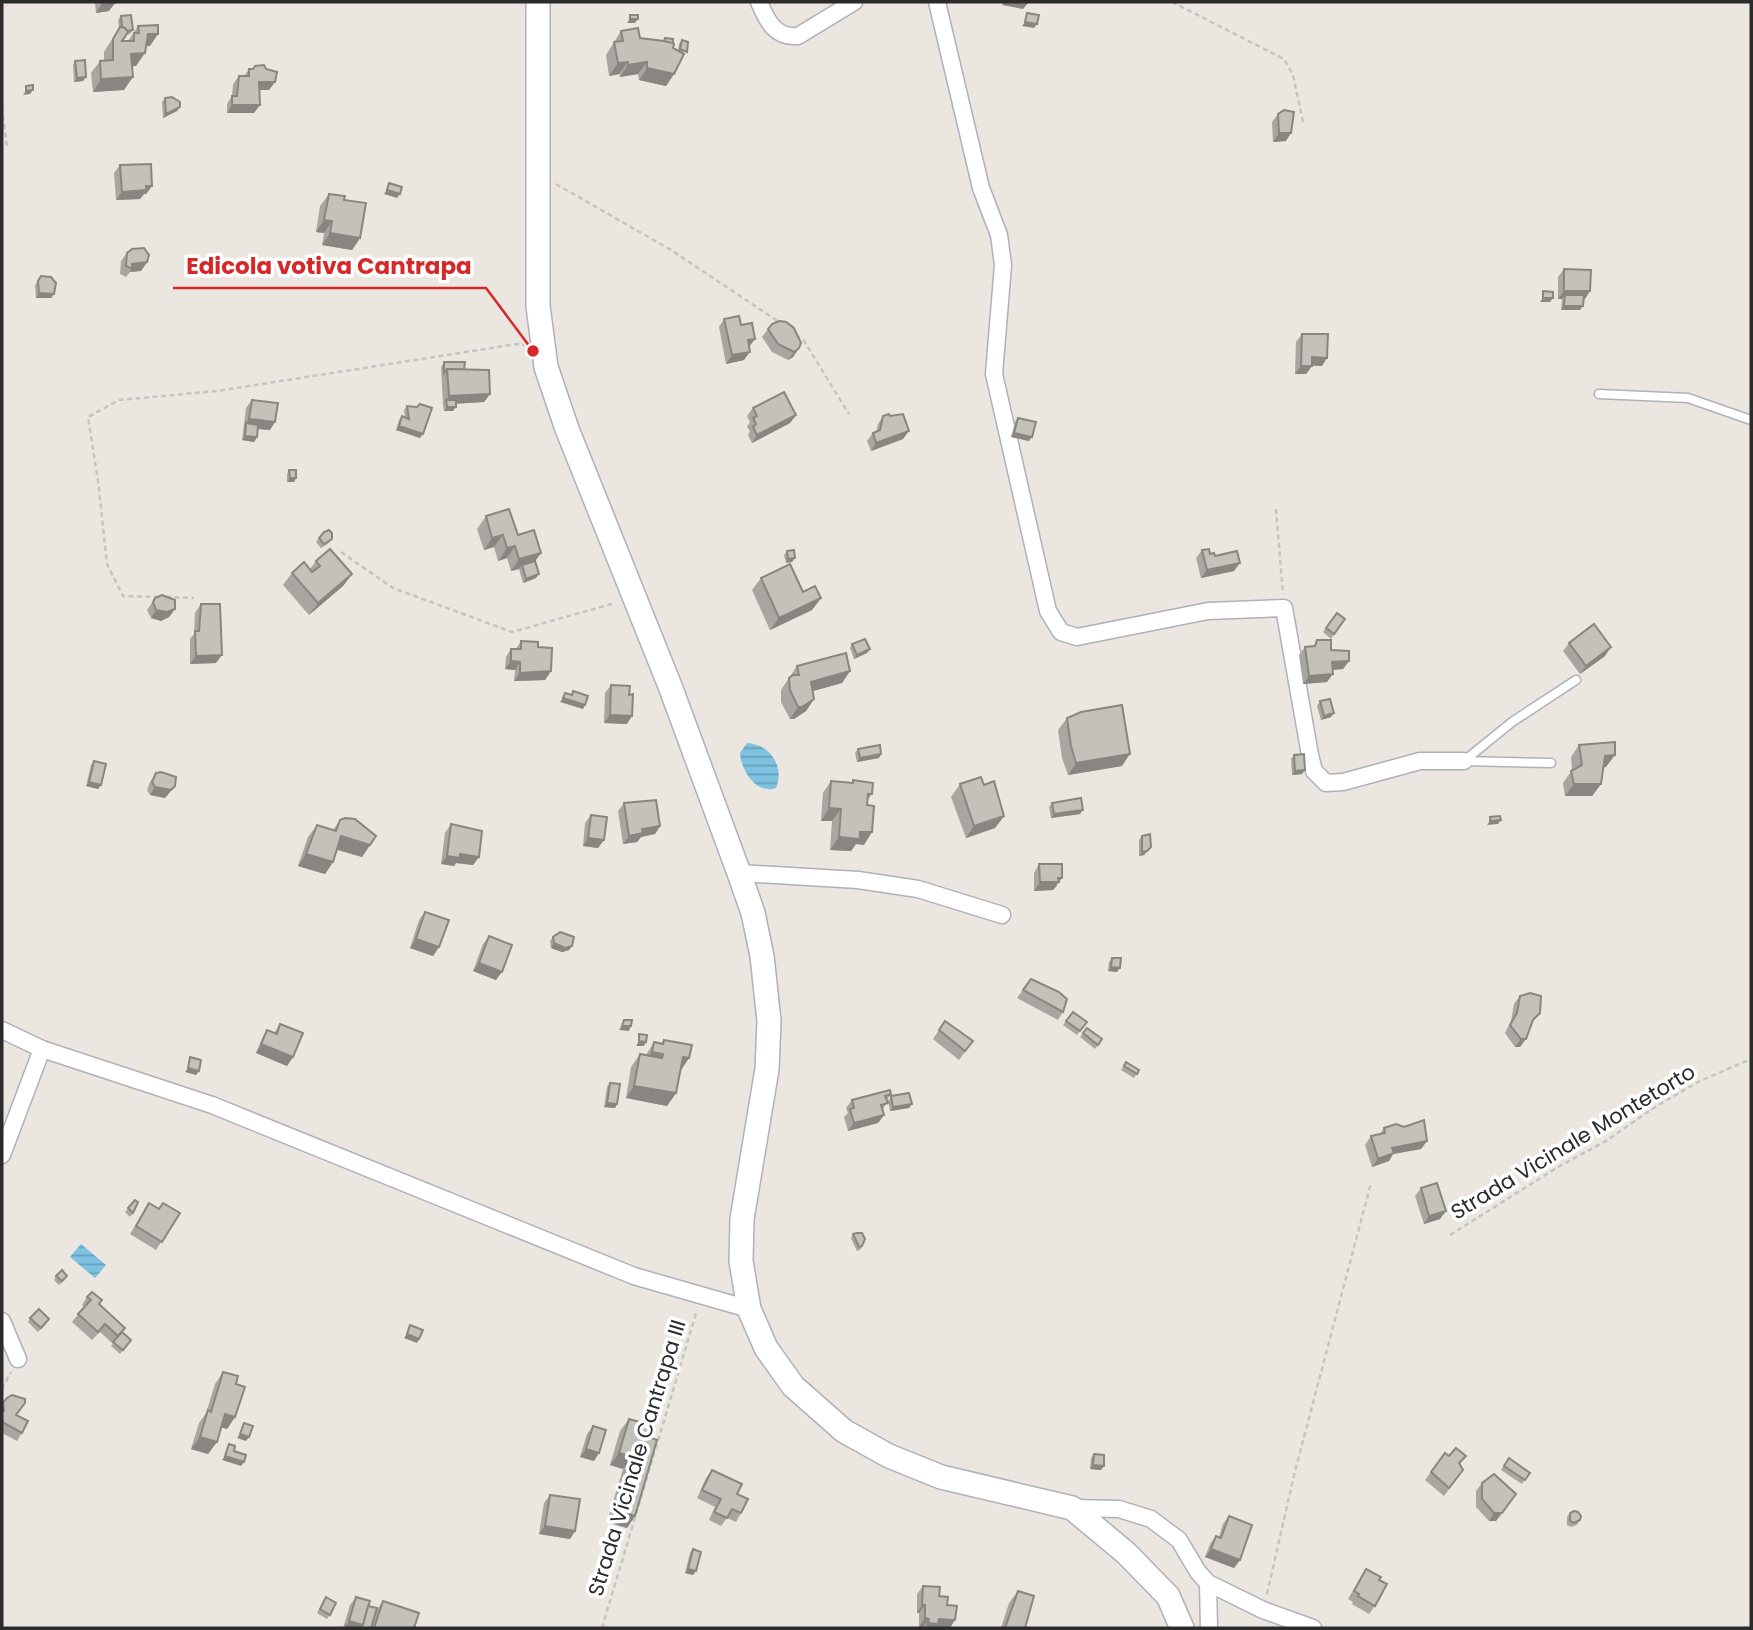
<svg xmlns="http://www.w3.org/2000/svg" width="1753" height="1630" font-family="Poppins,sans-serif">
<defs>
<pattern id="water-rules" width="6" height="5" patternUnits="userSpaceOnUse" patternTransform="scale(1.75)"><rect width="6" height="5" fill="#7ec2e1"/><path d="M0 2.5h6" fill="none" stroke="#679eb7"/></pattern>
</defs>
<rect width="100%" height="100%" fill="#ebe6df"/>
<g fill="url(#water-rules)">
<path d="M 747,743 C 770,744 785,767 776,788 C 756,795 741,770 740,753 Z"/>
<path d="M 81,1244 L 106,1265 L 95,1278 L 70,1257 Z"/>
</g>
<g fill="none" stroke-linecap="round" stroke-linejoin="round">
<defs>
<g id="lane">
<path d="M 1599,394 L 1688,398 L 1751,420"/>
<path d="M 1551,763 L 1464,761 L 1512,722 L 1576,680"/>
</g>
<g id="street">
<path d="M 759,2 C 767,21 775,38 798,36 L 854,2"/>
<path d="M 937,2 L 981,188 L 999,235 L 1003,265 L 994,374 L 1048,611 L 1061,632 L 1077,637 L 1208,611 L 1284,608 L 1310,755 L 1314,771 L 1326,783 L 1343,782 L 1420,761 L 1464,761"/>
<path d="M 739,873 L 858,880 L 918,889 L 1002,915"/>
<path d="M 2,1030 L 42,1049 L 212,1105 L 634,1276 L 749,1309"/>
<path d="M 2,1155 L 42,1049"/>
<path d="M 2,1321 L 18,1359"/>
<path d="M 1072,1508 L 1119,1509 L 1151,1519 L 1179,1540 L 1198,1572 L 1208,1583 L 1263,1610 L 1313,1628"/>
<path d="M 1208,1583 L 1209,1628"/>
</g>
<path id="secondary" d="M 538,2 L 538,306 L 546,367 L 567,429 L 670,686 L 739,873 L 753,913 L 762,956 L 769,1021 L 767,1069 L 742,1219 L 741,1261 L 749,1309 L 766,1348 L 793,1386 L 844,1431 L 889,1456 L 941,1477 L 1072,1508 L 1126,1553 L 1168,1596 L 1182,1628"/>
</defs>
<use href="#lane" stroke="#afb0ba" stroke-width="11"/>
<use href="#street" stroke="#afb0ba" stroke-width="19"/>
<use href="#secondary" stroke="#afb0ba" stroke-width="26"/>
<g stroke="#c4c4c4" stroke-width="2.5" stroke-dasharray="5 3.5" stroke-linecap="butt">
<path d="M 1172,2 L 1284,59 L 1293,75 L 1303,122"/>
<path d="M 2,107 L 7,148"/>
<path d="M 556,184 L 671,250 L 779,322"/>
<path d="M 796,335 L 804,341 L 849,414"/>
<path d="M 1276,509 L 1283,594"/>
<path d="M 341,552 L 393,588 L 512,632 L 615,603"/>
<path d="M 159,597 L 123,596 L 107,564 L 98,481 L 88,417 L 119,400 L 217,391 L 517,344 L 524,345"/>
<path d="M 166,597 L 194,598"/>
<path d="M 1450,1235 L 1558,1167 L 1606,1141 L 1655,1107 L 1700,1081 L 1751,1059"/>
<path d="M 2,1389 L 11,1372"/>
<path d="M 1267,1594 L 1295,1471 L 1371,1183"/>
<path d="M 602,1628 L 697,1310"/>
</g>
<use href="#lane" stroke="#fff" stroke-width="8"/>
<use href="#street" stroke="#fff" stroke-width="16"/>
<use href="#secondary" stroke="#fff" stroke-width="23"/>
</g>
<g fill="#a9a5a0">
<path d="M 95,2 L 115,2 L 109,11 L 96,13 Z"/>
<path d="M 121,16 L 133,30 L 130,34 L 126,35 L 122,41 L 128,41 L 138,26 L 150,46 L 146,46 L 136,66 L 132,66 L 124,90 L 93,92 L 91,73 L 100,61 L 104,60 L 104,52 L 119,28 L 118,20 Z"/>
<path d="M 621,31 L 640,38 L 663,41 L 665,38 L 673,43 L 673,48 L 678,50 L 679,44 L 682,40 L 684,56 L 683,55 L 674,74 L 666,86 L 639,80 L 638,74 L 620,77 L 619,74 L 609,76 L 606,55 Z"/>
<path d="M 75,61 L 83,81 L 74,82 L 73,65 Z"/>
<path d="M 255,66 L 275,82 L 269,90 L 259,90 L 254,113 L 227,113 L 227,104 L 232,96 L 233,84 L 239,76 L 244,76 L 249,69 L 252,69 Z"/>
<path d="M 165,98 L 180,107 L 177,111 L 163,118 L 162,102 Z"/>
<path d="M 1278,114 L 1286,141 L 1273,142 L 1272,122 Z"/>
<path d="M 120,165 L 152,186 L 146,194 L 144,194 L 140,199 L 116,200 L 114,173 Z"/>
<path d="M 329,194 L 344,200 L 360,238 L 352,250 L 322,245 L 324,233 L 316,232 L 320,206 Z"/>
<path d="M 127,253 L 147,262 L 141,271 L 130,272 L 126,277 L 120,274 L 121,261 Z"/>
<path d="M 1564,269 L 1590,291 L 1584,299 L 1580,310 L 1561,310 L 1562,299 L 1558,299 L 1558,277 Z"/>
<path d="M 41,276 L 54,294 L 51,298 L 36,298 L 35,285 Z"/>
<path d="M 724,319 L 741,325 L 749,347 L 744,360 L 726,364 L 719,327 Z"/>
<path d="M 772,324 L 799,348 L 793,357 L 788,360 L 772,352 L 762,337 Z"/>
<path d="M 1302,334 L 1322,366 L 1312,366 L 1306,374 L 1295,374 L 1296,342 Z"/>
<path d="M 444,362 L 464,370 L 490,394 L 484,402 L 456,404 L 453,411 L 444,411 L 443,404 L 441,367 Z"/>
<path d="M 252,400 L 270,430 L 258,429 L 257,437 L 254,442 L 242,440 L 246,408 Z"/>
<path d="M 407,406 L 420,438 L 396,430 L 399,420 L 402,416 L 405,418 L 404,410 Z"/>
<path d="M 753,408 L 796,415 L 790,423 L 752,443 L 748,435 L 750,431 L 747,427 L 750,422 L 747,416 Z"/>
<path d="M 883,416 L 890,416 L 903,439 L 871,451 L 867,441 L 873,433 L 876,432 L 878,424 Z"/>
<path d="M 1018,418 L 1029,441 L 1011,437 L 1015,422 Z"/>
<path d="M 289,470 L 296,478 L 294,482 L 287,482 L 287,474 Z"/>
<path d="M 486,516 L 518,535 L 541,553 L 535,561 L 536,578 L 523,583 L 519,569 L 511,571 L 507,558 L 498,561 L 494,547 L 484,550 L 477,529 Z"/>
<path d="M 324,532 L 332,539 L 329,543 L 321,548 L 316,542 Z"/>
<path d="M 1202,550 L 1215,556 L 1234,571 L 1201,578 L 1196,558 Z"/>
<path d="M 787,551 L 795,558 L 792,562 L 786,563 L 784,555 Z"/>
<path d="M 316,561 L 352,574 L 343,586 L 309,615 L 283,585 L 292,573 L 310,569 Z"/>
<path d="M 761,578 L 821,598 L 812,610 L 770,630 L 752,590 Z"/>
<path d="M 155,598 L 175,609 L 169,617 L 161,621 L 151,618 L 147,610 Z"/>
<path d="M 201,604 L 216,663 L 190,664 L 190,639 L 194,634 L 195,613 Z"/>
<path d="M 1337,613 L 1345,619 L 1331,639 L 1323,632 Z"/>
<path d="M 1317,640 L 1349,661 L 1343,669 L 1333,670 L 1327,682 L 1303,684 L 1299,655 L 1305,647 L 1314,646 Z"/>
<path d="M 521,641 L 538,647 L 551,671 L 545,680 L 514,681 L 515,670 L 505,669 L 506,657 L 511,649 L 516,649 Z"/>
<path d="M 1569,643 L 1605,656 L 1580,674 L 1563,651 Z"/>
<path d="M 852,644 L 870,649 L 867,653 L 854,659 L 850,648 Z"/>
<path d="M 797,666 L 850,671 L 842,683 L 813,691 L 814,699 L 806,711 L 794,719 L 790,719 L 781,702 L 781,690 Z"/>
<path d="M 611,685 L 627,724 L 604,723 L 605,693 Z"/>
<path d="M 1320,701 L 1331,717 L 1321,720 L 1317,706 Z"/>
<path d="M 1067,718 L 1122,766 L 1068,775 L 1062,758 L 1058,730 Z"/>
<path d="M 1579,745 L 1606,767 L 1603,767 L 1601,784 L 1592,796 L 1565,796 L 1563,783 L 1572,770 L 1571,757 Z"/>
<path d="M 858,749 L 879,758 L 857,762 L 855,753 Z"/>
<path d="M 1294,755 L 1302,774 L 1292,775 L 1291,759 Z"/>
<path d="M 94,761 L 101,785 L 98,789 L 86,786 L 91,765 Z"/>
<path d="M 156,773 L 175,786 L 165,798 L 150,795 L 147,790 L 150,782 Z"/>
<path d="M 853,780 L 872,794 L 867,801 L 864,845 L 856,844 L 851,851 L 830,850 L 832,821 L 821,821 L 823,793 L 831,781 L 852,782 Z"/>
<path d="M 960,784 L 984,785 L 1004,816 L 995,828 L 966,838 L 951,797 Z"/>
<path d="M 624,803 L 660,826 L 655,834 L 641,837 L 637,842 L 623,844 L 618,811 Z"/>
<path d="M 1052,803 L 1080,814 L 1051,818 L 1049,807 Z"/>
<path d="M 591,815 L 604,840 L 598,848 L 583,846 L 585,823 Z"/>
<path d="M 340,820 L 370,845 L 362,857 L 337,850 L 333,862 L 325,874 L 298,866 L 308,837 L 317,825 L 333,830 Z"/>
<path d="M 451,824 L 479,857 L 473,865 L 456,863 L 454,866 L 441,864 L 445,833 Z"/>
<path d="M 1142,836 L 1151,847 L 1144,855 L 1139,856 L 1139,840 Z"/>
<path d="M 1039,864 L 1057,886 L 1053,890 L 1034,891 L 1034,873 Z"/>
<path d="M 425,912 L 439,947 L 433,956 L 410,948 L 419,920 Z"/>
<path d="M 489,936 L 496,980 L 473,971 L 483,944 Z"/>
<path d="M 553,937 L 569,950 L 562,952 L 551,948 L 550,941 Z"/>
<path d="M 1112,958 L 1117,972 L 1108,971 L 1109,962 Z"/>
<path d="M 1031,979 L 1063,1012 L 1058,1020 L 1017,998 Z"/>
<path d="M 1520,996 L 1532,1023 L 1520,1047 L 1515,1047 L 1505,1033 L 1511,1021 L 1514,1004 Z"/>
<path d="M 1073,1012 L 1087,1022 L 1077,1035 L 1063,1025 Z"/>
<path d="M 945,1021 L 973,1041 L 959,1060 L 933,1039 Z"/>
<path d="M 280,1024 L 293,1057 L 287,1066 L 256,1053 L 262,1039 L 267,1030 L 274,1033 Z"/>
<path d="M 1087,1028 L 1102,1039 L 1095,1049 L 1080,1037 Z"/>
<path d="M 664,1040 L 689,1058 L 681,1070 L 676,1093 L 667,1106 L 626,1098 L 631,1067 L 640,1054 L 646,1055 L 654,1042 L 661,1043 Z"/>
<path d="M 1126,1062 L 1139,1070 L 1134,1078 L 1121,1070 Z"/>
<path d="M 610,1083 L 617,1104 L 615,1108 L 604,1107 L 607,1087 Z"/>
<path d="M 891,1094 L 887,1100 L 883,1110 L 884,1115 L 878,1123 L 848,1131 L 844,1117 L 848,1113 L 846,1108 L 852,1100 Z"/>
<path d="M 891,1096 L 912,1104 L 909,1108 L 890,1111 L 888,1101 Z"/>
<path d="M 1404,1127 L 1427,1141 L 1421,1149 L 1393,1154 L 1389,1161 L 1372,1167 L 1365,1145 L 1371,1136 L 1380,1134 L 1384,1128 Z"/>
<path d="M 1421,1188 L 1440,1219 L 1424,1224 L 1415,1196 Z"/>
<path d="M 135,1200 L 133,1213 L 130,1217 L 125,1212 Z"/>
<path d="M 149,1203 L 159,1209 L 180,1213 L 156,1250 L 130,1234 Z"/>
<path d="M 853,1234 L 862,1246 L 860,1250 L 857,1251 L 851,1238 Z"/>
<path d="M 56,1276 L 65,1280 L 59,1285 L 54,1280 Z"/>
<path d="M 87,1297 L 99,1304 L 122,1332 L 131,1340 L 120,1354 L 111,1346 L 113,1344 L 100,1332 L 92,1340 L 72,1322 L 84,1307 L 82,1305 Z"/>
<path d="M 30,1318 L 46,1323 L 38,1332 L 28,1322 Z"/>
<path d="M 223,1372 L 236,1384 L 235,1417 L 227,1429 L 221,1427 L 217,1442 L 208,1454 L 191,1449 L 199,1423 L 206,1413 L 215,1384 Z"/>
<path d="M 7,1398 L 16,1415 L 22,1433 L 17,1441 L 2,1433 L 2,1406 Z"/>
<path d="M 629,1419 L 651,1438 L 635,1516 L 627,1528 L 607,1522 L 623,1469 L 610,1465 L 620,1431 Z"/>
<path d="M 593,1426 L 594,1461 L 580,1457 L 587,1434 Z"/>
<path d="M 1445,1453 L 1460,1464 L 1463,1470 L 1444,1496 L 1425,1480 Z"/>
<path d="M 1094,1454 L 1101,1470 L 1090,1469 L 1091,1458 Z"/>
<path d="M 1509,1458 L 1530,1473 L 1522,1484 L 1501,1470 Z"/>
<path d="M 712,1470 L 737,1494 L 741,1513 L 736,1522 L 727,1518 L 721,1526 L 709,1520 L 715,1507 L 697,1498 L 706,1478 Z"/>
<path d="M 1482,1483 L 1516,1494 L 1496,1521 L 1489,1521 L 1476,1507 L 1476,1491 Z"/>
<path d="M 550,1495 L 575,1531 L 570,1539 L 539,1534 L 544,1503 Z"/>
<path d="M 1570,1513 L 1580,1520 L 1577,1525 L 1571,1527 L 1567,1525 L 1567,1517 Z"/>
<path d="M 1229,1516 L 1240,1560 L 1234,1568 L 1205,1557 L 1210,1544 L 1216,1536 L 1219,1537 L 1223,1524 Z"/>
<path d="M 693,1549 L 696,1571 L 693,1575 L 685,1573 L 690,1553 Z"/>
<path d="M 1366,1569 L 1379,1580 L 1375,1606 L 1369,1614 L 1352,1604 L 1353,1602 L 1348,1599 Z"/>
<path d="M 923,1586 L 939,1596 L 947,1605 L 935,1628 L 923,1628 L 923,1627 L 919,1627 L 919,1613 L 917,1613 L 917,1594 Z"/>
<path d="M 1018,1591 L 1025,1628 L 1001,1628 L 1009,1603 Z"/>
<path d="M 326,1597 L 330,1615 L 327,1619 L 317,1613 Z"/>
<path d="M 356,1597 L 376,1611 L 383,1601 L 414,1628 L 343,1628 L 350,1605 Z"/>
</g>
<g fill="#898682">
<path d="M 1004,2 L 1029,2 L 1023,9 L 1002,5 Z"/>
<path d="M 115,3 L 109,11 L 96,13 L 102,4 Z"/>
<path d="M 630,19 L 638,19 L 635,23 L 627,23 Z"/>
<path d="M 1025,22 L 1037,24 L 1034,28 L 1022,26 Z"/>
<path d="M 148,34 L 158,34 L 150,46 L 139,47 Z"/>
<path d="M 145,53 L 136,66 L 123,67 L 131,54 Z"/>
<path d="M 628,62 L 619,74 L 609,76 L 618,63 Z"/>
<path d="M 647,62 L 638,74 L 620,77 L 628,65 Z"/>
<path d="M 647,68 L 674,74 L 666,86 L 639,80 Z"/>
<path d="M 86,77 L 83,81 L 74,82 L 77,78 Z"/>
<path d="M 133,77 L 124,90 L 93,92 L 101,79 Z"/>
<path d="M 259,82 L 275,82 L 269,90 L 253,90 Z"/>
<path d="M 33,90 L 30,94 L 23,95 L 26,91 Z"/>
<path d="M 232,105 L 260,105 L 254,113 L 227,113 Z"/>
<path d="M 180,107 L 177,111 L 163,118 L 166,114 Z"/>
<path d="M 1279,133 L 1291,133 L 1286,141 L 1273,142 Z"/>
<path d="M 146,186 L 152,186 L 146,194 L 144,194 L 140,199 L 116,200 L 122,192 Z"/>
<path d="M 387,190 L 400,194 L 397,198 L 384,194 Z"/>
<path d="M 324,220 L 332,221 L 324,233 L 316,232 Z"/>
<path d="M 330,233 L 360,238 L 352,250 L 322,245 Z"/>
<path d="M 147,262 L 141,271 L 130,272 L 132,269 L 132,264 Z"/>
<path d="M 1564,291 L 1590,291 L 1585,299 L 1565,299 L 1565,295 L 1562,299 L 1558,299 Z"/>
<path d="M 39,293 L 54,294 L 51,298 L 36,298 Z"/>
<path d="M 1543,298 L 1553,298 L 1550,302 L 1540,302 Z"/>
<path d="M 1564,306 L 1583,306 L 1580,310 L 1561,310 Z"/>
<path d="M 755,339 L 749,347 L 748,340 Z"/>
<path d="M 799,348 L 793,357 L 788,360 L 794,352 Z"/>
<path d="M 750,352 L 744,360 L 726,364 L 732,355 Z"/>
<path d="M 1312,357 L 1327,358 L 1322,366 L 1306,365 Z"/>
<path d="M 1301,366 L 1312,366 L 1306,374 L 1295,374 Z"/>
<path d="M 490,394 L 484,402 L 447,404 L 446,400 L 449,396 Z"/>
<path d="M 447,407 L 456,407 L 453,411 L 444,411 Z"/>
<path d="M 796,415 L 790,423 L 752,443 L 757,435 Z"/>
<path d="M 249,419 L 275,422 L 270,430 L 246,428 L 246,423 Z"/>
<path d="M 399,426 L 423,434 L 420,438 L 396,430 Z"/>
<path d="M 909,431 L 903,439 L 871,451 L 876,443 Z"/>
<path d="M 1014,433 L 1032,437 L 1029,441 L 1011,437 Z"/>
<path d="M 245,436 L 257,437 L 254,442 L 242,440 Z"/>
<path d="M 290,478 L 296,478 L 294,482 L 287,482 Z"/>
<path d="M 503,535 L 494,547 L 484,550 L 492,538 Z"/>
<path d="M 515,546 L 507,558 L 498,561 L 507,548 Z"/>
<path d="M 541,553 L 532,565 L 522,565 L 519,569 L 511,571 L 519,559 Z"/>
<path d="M 795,558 L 792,562 L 786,563 L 788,559 Z"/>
<path d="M 1240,563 L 1234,571 L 1201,578 L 1207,570 Z"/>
<path d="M 352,574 L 343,586 L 309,615 L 318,603 Z"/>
<path d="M 539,574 L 536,578 L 523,583 L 526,579 Z"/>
<path d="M 821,598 L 812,610 L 770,630 L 779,618 Z"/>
<path d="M 175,609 L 169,617 L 161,621 L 151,618 L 156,610 Z"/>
<path d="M 1611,647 L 1605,656 L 1580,674 L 1586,666 Z"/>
<path d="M 870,649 L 867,653 L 854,659 L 857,655 Z"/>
<path d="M 222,655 L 216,663 L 190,664 L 196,656 Z"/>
<path d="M 511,661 L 520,662 L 515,670 L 505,669 Z"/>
<path d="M 1349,661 L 1343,669 L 1327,670 L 1332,662 Z"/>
<path d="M 551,671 L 545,680 L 514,681 L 520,673 Z"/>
<path d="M 850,671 L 842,683 L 802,694 L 811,682 Z"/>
<path d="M 1333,674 L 1327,682 L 1303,684 L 1309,676 Z"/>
<path d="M 563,698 L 585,705 L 583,709 L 560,702 Z"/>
<path d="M 814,699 L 806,711 L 794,719 L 790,719 L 798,707 Z"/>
<path d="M 1334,713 L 1331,717 L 1321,720 L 1324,716 Z"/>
<path d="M 610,715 L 632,716 L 627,724 L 604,723 Z"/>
<path d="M 881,754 L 879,758 L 857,762 L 860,758 Z"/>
<path d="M 1130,754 L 1122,766 L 1068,775 L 1076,763 Z"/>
<path d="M 1615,755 L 1606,767 L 1596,769 L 1605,756 Z"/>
<path d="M 1305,770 L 1302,774 L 1292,775 L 1295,771 Z"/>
<path d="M 89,782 L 101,785 L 98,789 L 86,786 Z"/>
<path d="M 1574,784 L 1601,784 L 1592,796 L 1565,796 Z"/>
<path d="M 175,786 L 165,798 L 150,795 L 155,787 Z"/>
<path d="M 829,808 L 841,809 L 832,821 L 821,821 Z"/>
<path d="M 1083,810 L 1080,814 L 1051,818 L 1054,814 Z"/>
<path d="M 1004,816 L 995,828 L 966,838 L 974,826 Z"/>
<path d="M 1501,820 L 1498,824 L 1487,825 L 1490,821 Z"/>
<path d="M 660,826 L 655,834 L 641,837 L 637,842 L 623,844 L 629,836 L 642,829 Z"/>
<path d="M 860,832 L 872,832 L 864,845 L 856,844 L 851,851 L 830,850 L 839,837 Z"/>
<path d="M 341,836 L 370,845 L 362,857 L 332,848 Z"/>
<path d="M 588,838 L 604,840 L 598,848 L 583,846 Z"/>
<path d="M 1151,847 L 1144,855 L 1139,856 L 1142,852 Z"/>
<path d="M 306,854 L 333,862 L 325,874 L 298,866 Z"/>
<path d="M 460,854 L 479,857 L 473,865 L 456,863 L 454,866 L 441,864 L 447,856 Z"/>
<path d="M 1058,878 L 1062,878 L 1053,890 L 1034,891 L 1040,882 Z"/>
<path d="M 416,939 L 439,947 L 433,956 L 410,948 Z"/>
<path d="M 554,943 L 572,946 L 569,950 L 562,952 L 551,948 Z"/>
<path d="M 479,963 L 502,972 L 496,980 L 473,971 Z"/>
<path d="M 1111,967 L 1120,968 L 1117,972 L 1108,971 Z"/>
<path d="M 622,1026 L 631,1026 L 629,1031 L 619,1030 Z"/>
<path d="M 1521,1039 L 1526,1039 L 1520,1047 L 1515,1047 Z"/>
<path d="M 639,1041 L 646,1042 L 644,1046 L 636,1046 Z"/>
<path d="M 261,1044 L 293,1057 L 287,1066 L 256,1053 Z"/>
<path d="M 652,1052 L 663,1054 L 654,1066 L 643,1064 Z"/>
<path d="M 683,1057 L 689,1058 L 681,1070 Z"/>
<path d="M 188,1068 L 199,1071 L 196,1075 L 185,1072 Z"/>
<path d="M 634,1086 L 676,1093 L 667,1106 L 626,1098 Z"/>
<path d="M 607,1103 L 617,1104 L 615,1108 L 604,1107 Z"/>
<path d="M 912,1104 L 909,1108 L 890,1111 L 893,1107 Z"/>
<path d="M 884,1115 L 878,1123 L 848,1131 L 854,1123 Z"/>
<path d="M 1427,1141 L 1421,1149 L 1393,1154 L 1389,1161 L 1372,1167 L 1378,1159 L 1392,1148 Z"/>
<path d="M 1446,1211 L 1440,1219 L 1424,1224 L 1429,1216 Z"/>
<path d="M 407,1334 L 419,1339 L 417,1343 L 404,1338 Z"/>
<path d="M 225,1414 L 235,1417 L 227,1429 L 217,1426 Z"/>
<path d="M 240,1434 L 249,1437 L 246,1441 L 237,1438 Z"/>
<path d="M 200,1437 L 217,1442 L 208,1454 L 191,1449 Z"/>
<path d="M 586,1449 L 599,1453 L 594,1461 L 580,1457 Z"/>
<path d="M 619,1453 L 632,1457 L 623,1469 L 610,1465 Z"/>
<path d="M 225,1456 L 244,1462 L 241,1466 L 222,1460 Z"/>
<path d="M 1093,1465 L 1104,1466 L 1101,1470 L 1090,1469 Z"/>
<path d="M 616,1510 L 635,1516 L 627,1528 L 607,1522 Z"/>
<path d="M 1494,1513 L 1502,1513 L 1496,1521 L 1489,1521 Z"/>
<path d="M 545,1526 L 575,1531 L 570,1539 L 539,1534 Z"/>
<path d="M 1211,1549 L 1240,1560 L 1234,1568 L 1205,1557 Z"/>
<path d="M 688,1569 L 696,1571 L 693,1575 L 685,1573 Z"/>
<path d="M 922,1605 L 925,1605 L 919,1613 L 917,1613 Z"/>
<path d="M 925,1618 L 929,1619 L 923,1627 L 919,1627 Z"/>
<path d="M 939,1619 L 955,1620 L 950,1628 L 936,1627 L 935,1628 L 924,1628 L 928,1623 Z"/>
<path d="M 349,1621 L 363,1625 L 360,1628 L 344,1628 Z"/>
</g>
<g fill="#c4c0ba" stroke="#898682" stroke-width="2">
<path d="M 101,2 L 115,2 L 115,3 L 102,4 Z"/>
<path d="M 1027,13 L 1039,15 L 1037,24 L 1025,22 Z"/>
<path d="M 131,15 L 133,30 L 127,31 L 125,28 L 122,27 L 121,16 Z"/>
<rect x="630" y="15" width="8" height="4"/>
<path d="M 158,25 L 158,34 L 148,34 L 145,53 L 131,54 L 133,77 L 101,79 L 100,61 L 113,60 L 113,39 L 120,27 L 125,28 L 128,32 L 122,41 L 134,41 L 134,33 L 139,33 L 138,26 Z"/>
<path d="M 638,28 L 640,38 L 672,42 L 674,44 L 673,48 L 684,54 L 674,74 L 647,68 L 647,62 L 628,65 L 628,62 L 618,63 L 614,42 L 623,41 L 621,31 Z"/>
<path d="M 665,38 L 673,39 L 673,43 L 664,41 Z"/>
<path d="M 682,40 L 688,42 L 687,52 L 680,49 Z"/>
<path d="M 85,60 L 86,77 L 77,78 L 75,61 Z"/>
<path d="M 264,65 L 266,69 L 277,72 L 275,82 L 259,82 L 260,105 L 232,105 L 232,96 L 237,96 L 239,76 L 249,76 L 249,69 L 253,69 L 255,66 Z"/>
<path d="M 33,85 L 33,90 L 26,91 L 26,86 Z"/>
<path d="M 172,97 L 180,102 L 180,107 L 166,114 L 165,98 Z"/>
<path d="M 1284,110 L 1294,112 L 1291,133 L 1279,133 L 1278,114 Z"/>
<path d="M 151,164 L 152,186 L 146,186 L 146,190 L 122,192 L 120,165 Z"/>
<path d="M 389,183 L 402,187 L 400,194 L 387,190 Z"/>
<path d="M 329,194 L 345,196 L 344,200 L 366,203 L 360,238 L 330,233 L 332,221 L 324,220 Z"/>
<path d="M 144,248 L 149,255 L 147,262 L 132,264 L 132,269 L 126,266 L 127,253 L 132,249 Z"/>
<path d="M 1564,269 L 1591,270 L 1590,291 L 1564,291 Z"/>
<path d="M 41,276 L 51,277 L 56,283 L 54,294 L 39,293 L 38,281 Z"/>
<path d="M 1543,291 L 1553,292 L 1553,298 L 1543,298 Z"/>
<path d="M 1565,295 L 1584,295 L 1583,306 L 1564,306 Z"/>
<path d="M 739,316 L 741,325 L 752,323 L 755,339 L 748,340 L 750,352 L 732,355 L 724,319 Z"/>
<path d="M 779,321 L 786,322 L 794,328 L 801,343 L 799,348 L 794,352 L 778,344 L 768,329 L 772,324 Z"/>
<path d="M 1302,334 L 1328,334 L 1327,358 L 1312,357 L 1312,366 L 1301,366 Z"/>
<path d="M 444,362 L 465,362 L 464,370 L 447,369 L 444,373 Z"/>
<path d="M 447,369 L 489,370 L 490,394 L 449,396 Z"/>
<path d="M 784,392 L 796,415 L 757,435 L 753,427 L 756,424 L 753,418 L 757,416 L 753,408 Z"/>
<path d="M 252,400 L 278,403 L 275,422 L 249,419 Z"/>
<path d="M 446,400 L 456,400 L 456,407 L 447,407 Z"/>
<path d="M 420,404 L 432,408 L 423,434 L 399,426 L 402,416 L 409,419 L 407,406 L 417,407 Z"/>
<path d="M 889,414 L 890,416 L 903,414 L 909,431 L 876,443 L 873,433 L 880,430 L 883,416 Z"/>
<path d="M 1018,418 L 1036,422 L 1032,437 L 1014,433 Z"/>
<path d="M 246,423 L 258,425 L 257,437 L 245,436 Z"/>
<path d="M 289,470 L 296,470 L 296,478 L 290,478 Z"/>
<path d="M 509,509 L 518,535 L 534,530 L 541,553 L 519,559 L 515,546 L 507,548 L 503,535 L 492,538 L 486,516 Z"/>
<path d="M 329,530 L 332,533 L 332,539 L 324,544 L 319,538 L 324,532 Z"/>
<path d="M 330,549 L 352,574 L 318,603 L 292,573 L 304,562 L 312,572 L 320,566 L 316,561 Z"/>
<path d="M 1209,549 L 1210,554 L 1214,553 L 1215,556 L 1237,551 L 1240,563 L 1207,570 L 1202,550 Z"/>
<path d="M 794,550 L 795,558 L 788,559 L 787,551 Z"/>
<path d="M 535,561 L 539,574 L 526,579 L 522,565 Z"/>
<path d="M 790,564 L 803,592 L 815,586 L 821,598 L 779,618 L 761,578 Z"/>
<path d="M 162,595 L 175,600 L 175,609 L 167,612 L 156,610 L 153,602 L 155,598 Z"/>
<path d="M 201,604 L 220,604 L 222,655 L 196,656 L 195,631 L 199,631 Z"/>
<path d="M 1337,613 L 1345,619 L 1334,634 L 1326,628 Z"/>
<path d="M 1594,624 L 1611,647 L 1586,666 L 1569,643 Z"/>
<path d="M 865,639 L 870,649 L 857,655 L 852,644 Z"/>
<path d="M 1317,640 L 1331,640 L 1331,650 L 1349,651 L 1349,661 L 1332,662 L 1333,674 L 1309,676 L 1305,647 L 1315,646 Z"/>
<path d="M 521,641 L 538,642 L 538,647 L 552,648 L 551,671 L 520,673 L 520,662 L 511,661 L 511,649 L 521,649 Z"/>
<path d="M 846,653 L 850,671 L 811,682 L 814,699 L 802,707 L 798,707 L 790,690 L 789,678 L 793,675 L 799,675 L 797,666 Z"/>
<path d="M 611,685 L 630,686 L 629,695 L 633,694 L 632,716 L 610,715 Z"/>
<path d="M 573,691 L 588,696 L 585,705 L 563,698 L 565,693 L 572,695 Z"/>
<path d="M 1330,699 L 1334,713 L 1324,716 L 1320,701 Z"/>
<path d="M 1122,705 L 1130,754 L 1076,763 L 1071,746 L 1067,718 L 1081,712 Z"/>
<path d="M 1615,742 L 1615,755 L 1605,756 L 1601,784 L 1574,784 L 1571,771 L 1582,765 L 1579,745 Z"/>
<path d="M 880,745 L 881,754 L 860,758 L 858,749 Z"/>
<path d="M 1304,754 L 1305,770 L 1295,771 L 1294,755 Z"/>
<path d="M 94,761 L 106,764 L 101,785 L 89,782 Z"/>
<path d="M 161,772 L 176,777 L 175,786 L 171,790 L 155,787 L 152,782 L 156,773 Z"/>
<path d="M 981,777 L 984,785 L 994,781 L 1004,816 L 974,826 L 960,784 Z"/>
<path d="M 853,780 L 873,783 L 872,794 L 868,794 L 867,805 L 874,806 L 872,832 L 860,832 L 860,839 L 839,837 L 841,809 L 829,808 L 831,781 L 853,783 Z"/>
<path d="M 1081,798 L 1083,810 L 1054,814 L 1052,803 Z"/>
<path d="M 656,800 L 660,826 L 642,829 L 643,833 L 629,836 L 624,803 Z"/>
<path d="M 591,815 L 607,817 L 604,840 L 588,838 Z"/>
<path d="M 1500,816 L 1501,820 L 1490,821 L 1490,817 Z"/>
<path d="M 345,818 L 355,819 L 376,836 L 370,845 L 341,836 L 333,862 L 306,854 L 317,825 L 336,831 L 340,820 Z"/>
<path d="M 451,824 L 482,831 L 479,857 L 460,854 L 460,858 L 447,856 Z"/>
<path d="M 1150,834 L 1151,847 L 1147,851 L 1142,852 L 1142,836 Z"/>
<path d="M 1039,864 L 1062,864 L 1062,878 L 1058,878 L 1059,882 L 1040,882 Z"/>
<path d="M 425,912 L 449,920 L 439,947 L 416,939 Z"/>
<path d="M 560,932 L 574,937 L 572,946 L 565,948 L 554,943 L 553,937 Z"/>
<path d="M 489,936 L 512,945 L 502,972 L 479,963 Z"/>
<path d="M 1112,958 L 1121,958 L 1120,968 L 1111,967 Z"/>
<path d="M 1031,979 L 1059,992 L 1067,999 L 1063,1012 L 1023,990 Z"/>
<path d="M 1530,993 L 1541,996 L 1540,1013 L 1533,1020 L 1526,1039 L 1521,1039 L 1510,1025 L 1517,1013 L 1520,996 Z"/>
<path d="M 1073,1012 L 1087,1022 L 1080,1031 L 1066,1021 Z"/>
<path d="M 624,1020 L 632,1020 L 631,1026 L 622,1026 Z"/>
<path d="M 945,1021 L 973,1041 L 965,1051 L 939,1030 Z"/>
<path d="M 280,1024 L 303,1033 L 293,1057 L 261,1044 L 267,1030 L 277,1034 Z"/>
<path d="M 1087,1028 L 1102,1039 L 1098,1045 L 1083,1033 Z"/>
<path d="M 639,1034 L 647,1035 L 646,1042 L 639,1041 Z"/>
<path d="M 664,1040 L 692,1045 L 689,1058 L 683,1057 L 676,1093 L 634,1086 L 640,1054 L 662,1058 L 663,1054 L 652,1052 L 654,1042 L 663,1044 Z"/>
<path d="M 190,1057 L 201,1060 L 199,1071 L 188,1068 Z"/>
<path d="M 1126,1062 L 1139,1070 L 1137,1074 L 1124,1066 Z"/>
<path d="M 610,1083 L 620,1084 L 617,1104 L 607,1103 Z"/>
<path d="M 890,1090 L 891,1094 L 885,1096 L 888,1103 L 881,1105 L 884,1115 L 854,1123 L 850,1109 L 854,1108 L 852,1100 Z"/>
<path d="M 909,1093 L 912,1104 L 893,1107 L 891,1096 Z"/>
<path d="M 1424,1120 L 1427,1141 L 1392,1148 L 1394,1153 L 1378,1159 L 1371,1136 L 1385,1133 L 1384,1128 L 1396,1124 L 1404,1127 Z"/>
<path d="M 1437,1183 L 1446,1211 L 1429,1216 L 1421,1188 Z"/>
<path d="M 135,1200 L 138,1202 L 133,1213 L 128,1208 Z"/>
<path d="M 149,1203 L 159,1209 L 163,1203 L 180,1213 L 162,1242 L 136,1226 Z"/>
<path d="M 857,1233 L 862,1233 L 865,1239 L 862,1246 L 859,1247 L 853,1234 Z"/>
<path d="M 62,1270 L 67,1276 L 62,1281 L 56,1276 Z"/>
<path d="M 92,1292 L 102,1300 L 99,1304 L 125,1328 L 118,1336 L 105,1324 L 98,1332 L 78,1314 L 91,1300 L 87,1297 Z"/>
<path d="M 39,1309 L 49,1319 L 41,1328 L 30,1318 Z"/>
<path d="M 410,1325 L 423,1330 L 419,1339 L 407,1334 Z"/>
<path d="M 122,1332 L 131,1340 L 123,1350 L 113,1342 Z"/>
<path d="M 223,1372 L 238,1376 L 236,1384 L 245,1387 L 235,1417 L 225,1414 L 217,1442 L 200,1437 L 208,1410 L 211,1412 Z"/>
<path d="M 12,1395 L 25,1399 L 25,1403 L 16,1415 L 28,1421 L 22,1433 L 2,1422 L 2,1411 L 4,1411 L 3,1403 L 7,1398 Z"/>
<path d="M 629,1419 L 654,1426 L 651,1438 L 657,1440 L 635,1516 L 616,1510 L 632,1457 L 619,1453 Z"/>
<path d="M 244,1423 L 253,1426 L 249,1437 L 240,1434 Z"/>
<path d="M 593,1426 L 606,1430 L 599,1453 L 586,1449 Z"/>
<path d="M 229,1444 L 235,1446 L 234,1451 L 246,1455 L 244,1462 L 225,1456 Z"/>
<path d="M 1456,1448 L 1466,1456 L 1459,1463 L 1463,1470 L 1449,1488 L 1431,1472 L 1445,1453 L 1449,1456 Z"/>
<path d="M 1094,1454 L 1104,1455 L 1104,1466 L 1093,1465 Z"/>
<path d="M 1509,1458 L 1530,1473 L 1525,1480 L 1504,1466 Z"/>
<path d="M 712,1470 L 742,1484 L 737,1494 L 748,1499 L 741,1513 L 732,1509 L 727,1518 L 714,1512 L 721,1499 L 702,1490 Z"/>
<path d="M 1494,1474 L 1516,1494 L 1502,1513 L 1494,1513 L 1482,1499 L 1482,1483 Z"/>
<path d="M 550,1495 L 580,1499 L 575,1531 L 545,1526 Z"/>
<path d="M 1574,1511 L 1578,1512 L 1581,1516 L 1580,1520 L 1574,1523 L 1570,1521 L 1570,1513 Z"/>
<path d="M 1229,1516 L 1252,1525 L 1240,1560 L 1211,1549 L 1216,1536 L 1221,1538 Z"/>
<path d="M 693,1549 L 701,1552 L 696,1571 L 688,1569 Z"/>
<path d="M 1366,1569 L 1381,1577 L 1379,1580 L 1387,1584 L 1375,1606 L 1358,1596 L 1359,1594 L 1354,1591 Z"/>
<path d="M 923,1586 L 940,1587 L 939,1596 L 948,1597 L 947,1605 L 957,1606 L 955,1620 L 939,1619 L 938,1624 L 928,1623 L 929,1619 L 925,1618 L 925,1605 L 922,1605 Z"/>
<path d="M 1018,1591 L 1034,1596 L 1025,1628 L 1005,1628 Z"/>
<path d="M 326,1597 L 336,1603 L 330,1615 L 320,1609 Z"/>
<path d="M 356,1597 L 370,1601 L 363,1625 L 349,1621 Z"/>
<path d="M 383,1601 L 419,1613 L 414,1628 L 374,1628 Z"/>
<path d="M 368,1606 L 377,1608 L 371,1628 L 360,1628 L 363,1625 Z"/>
</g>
<g text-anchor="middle" stroke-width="7" stroke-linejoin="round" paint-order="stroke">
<g font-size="21" fill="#2b2b2b" stroke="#fff">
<text transform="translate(1573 1142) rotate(-31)" y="7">Strada Vicinale Montetorto</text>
<text transform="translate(637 1458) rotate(-73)" y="7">Strada Vicinale Cantrapa III</text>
</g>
</g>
<path fill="none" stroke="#d62828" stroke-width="2.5" d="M533 351L486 288H173"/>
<circle fill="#d62828" stroke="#fff" stroke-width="2.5" cx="533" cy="351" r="7"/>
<g font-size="23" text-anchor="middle" font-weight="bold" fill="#d62828" stroke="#fff" stroke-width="7" stroke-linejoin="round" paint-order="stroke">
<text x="329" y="274">Edicola votiva Cantrapa</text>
</g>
<rect width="1753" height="1630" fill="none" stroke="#2b2b2b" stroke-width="7"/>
</svg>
